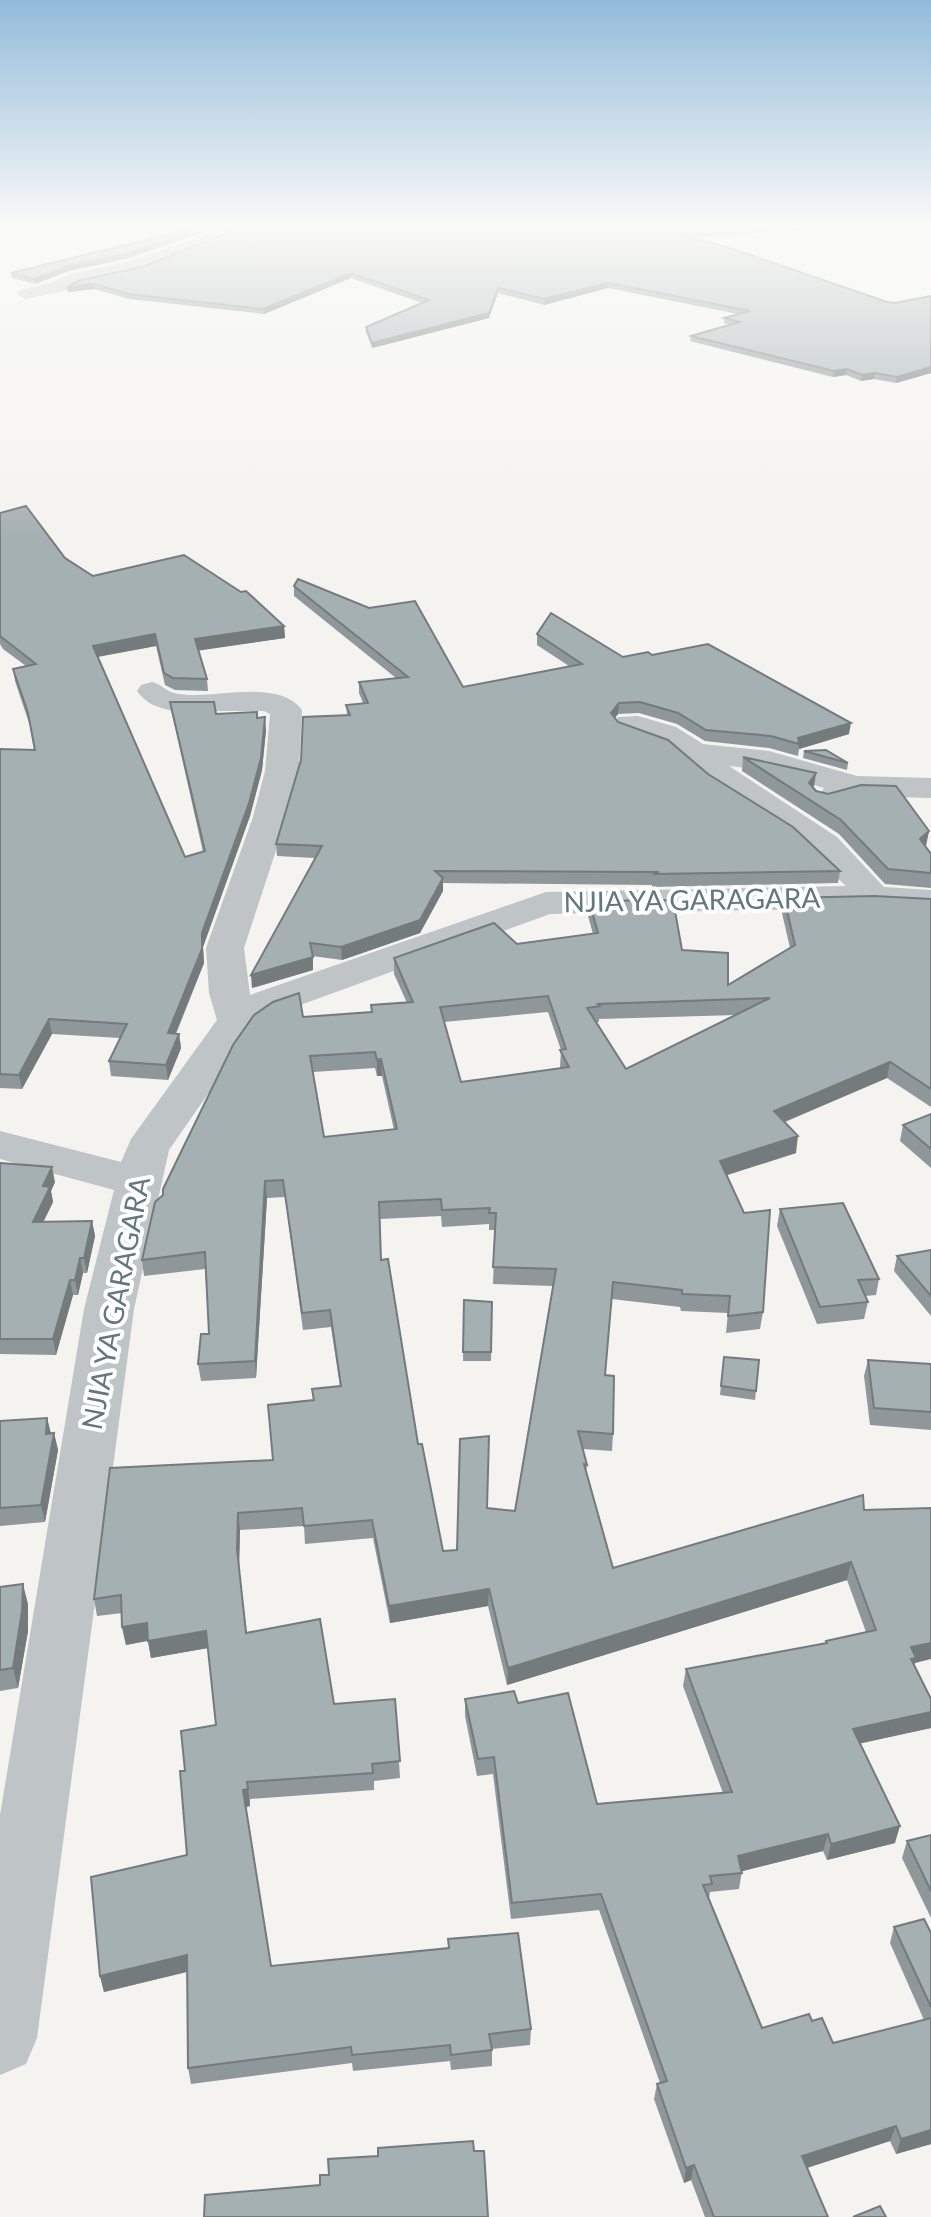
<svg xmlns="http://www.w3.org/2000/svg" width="931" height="2217" font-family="Lato,sans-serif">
<rect width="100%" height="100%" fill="#f4f3f0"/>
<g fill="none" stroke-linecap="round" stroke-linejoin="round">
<g fill="#bfc4c6" fill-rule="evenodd">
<path d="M 225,228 L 250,228 L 141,269 L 81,282 L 63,291 L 26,299 L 17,294 L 20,290 L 51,283 L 70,274 L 130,261 Z"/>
<path d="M 152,682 C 161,684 166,691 174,693 C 209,702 278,676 302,710 L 299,771 L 287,817 L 244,948 L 250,995 L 546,892 L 846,886 L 793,837 L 708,783 L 669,749 L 645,738 L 618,731 L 613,724 L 618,717 L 638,716 L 676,727 L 703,744 L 769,751 L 857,776 L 931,778 L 931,798 L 857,796 L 839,801 L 827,798 L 822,791 L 824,788 L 766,770 L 729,766 L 837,837 L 884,887 L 931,890 L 931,912 L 873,908 L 550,914 L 273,1015 L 253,1029 L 169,1150 L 134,1309 L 37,2038 L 26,2064 L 0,2075 L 0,1815 L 84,1309 L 114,1190 L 0,1159 L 0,1131 L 121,1162 L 131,1139 L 217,1020 L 209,993 L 206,948 L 253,817 L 265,771 L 270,714 L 264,711 L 172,711 C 157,707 146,704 137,691 L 141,685 Z"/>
</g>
</g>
<g fill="#8e979a" fill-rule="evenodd">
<path d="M 189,228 L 215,228 L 129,258 L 69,271 L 35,284 L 12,278 L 11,273 L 192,229 Z"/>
<path d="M 239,228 L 815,228 L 690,238 L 887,302 L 895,303 L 931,296 L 931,373 L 896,383 L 874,379 L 861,381 L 846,375 L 833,377 L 690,341 L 691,336 L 730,325 L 724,323 L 724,318 L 738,314 L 608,288 L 544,305 L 498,293 L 489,318 L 372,348 L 366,332 L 366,327 L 422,303 L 351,278 L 264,314 L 129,299 L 94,289 L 68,292 L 67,287 L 142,267 Z"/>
<path d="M 0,513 L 93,576 L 284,626 L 285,638 L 198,650 L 207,679 L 208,691 L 175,690 L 165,685 L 156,646 L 98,657 L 185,857 L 203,852 L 172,714 L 170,702 L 216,714 L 258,718 L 266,730 L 262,770 L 250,816 L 203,947 L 204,963 L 176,1034 L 179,1034 L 181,1048 L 168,1080 L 111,1076 L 109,1061 L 120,1038 L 52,1034 L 22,1089 L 0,1088 L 0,749 L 34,750 L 30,726 L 15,681 L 13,669 L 26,666 L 3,649 L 0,644 Z"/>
<path d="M 294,586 L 463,687 L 569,666 L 537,645 L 537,634 L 623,657 L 652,655 L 849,734 L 799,749 L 798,756 L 769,748 L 705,741 L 677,724 L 639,713 L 618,714 L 615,718 L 618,722 L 708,774 L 840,871 L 838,883 L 652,887 L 652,885 L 443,883 L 443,891 L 420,933 L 342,960 L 312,956 L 313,970 L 252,988 L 315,858 L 277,856 L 276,844 L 347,715 L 346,705 L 363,703 L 359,693 L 359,682 L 396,678 L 294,596 Z"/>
<path d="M 804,751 L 848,763 L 847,770 L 803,758 Z"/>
<path d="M 743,757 L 814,788 L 816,791 L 929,831 L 925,847 L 931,854 L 931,888 L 885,884 L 839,834 L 742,771 Z"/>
<path d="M 784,898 L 931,899 L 931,1107 L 887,1078 L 785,1122 L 796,1153 L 726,1175 L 763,1312 L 760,1329 L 726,1333 L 728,1313 L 681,1311 L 680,1307 L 612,1299 L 605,1375 L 613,1434 L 612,1451 L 583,1449 L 587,1465 L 586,1473 L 613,1568 L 864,1510 L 915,1663 L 914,1666 L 931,1699 L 931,1728 L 860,1743 L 895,1843 L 827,1860 L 823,1851 L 742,1871 L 739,1889 L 710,1892 L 709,1899 L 762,2028 L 812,2021 L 833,2043 L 924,2020 L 890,1943 L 894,1927 L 931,1933 L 931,2144 L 896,2154 L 890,2141 L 807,2168 L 828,2217 L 705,2217 L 691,2180 L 684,2183 L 654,2099 L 657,2084 L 660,2083 L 599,1910 L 511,1919 L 493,1774 L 477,1776 L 465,1716 L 465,1699 L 518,1703 L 597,1804 L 723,1793 L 683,1686 L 686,1669 L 825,1643 L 826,1641 L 866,1632 L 847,1580 L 507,1685 L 488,1606 L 390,1623 L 373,1538 L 305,1544 L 304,1526 L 240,1530 L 239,1567 L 247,1633 L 334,1704 L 395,1699 L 400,1778 L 374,1781 L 374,1790 L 250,1799 L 250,1806 L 246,1807 L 271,1966 L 531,2029 L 530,2045 L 492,2049 L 492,2066 L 451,2070 L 450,2061 L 353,2071 L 352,2063 L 191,2084 L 188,2068 L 187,1972 L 104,1992 L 100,1976 L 187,1855 L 185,1771 L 216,1725 L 208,1648 L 151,1658 L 148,1641 L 126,1645 L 122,1627 L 122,1613 L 97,1616 L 94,1599 L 273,1460 L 313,1400 L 312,1389 L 340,1386 L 331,1327 L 303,1330 L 285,1197 L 267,1198 L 256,1378 L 201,1381 L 198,1364 L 209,1334 L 205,1269 L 144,1276 L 142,1260 L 163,1195 L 303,1017 L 371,1012 L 371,1005 L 407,1003 L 394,974 L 394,958 L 593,934 L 588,916 L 589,901 L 682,950 L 728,985 L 790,948 L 782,913 ZM 548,1012 L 561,1050 L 560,1068 L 461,1082 L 444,1022 ZM 736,1015 L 626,1069 L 597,1022 L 599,1022 L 599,1019 ZM 375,1068 L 377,1076 L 382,1076 L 394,1130 L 324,1137 L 313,1072 ZM 441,1216 L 442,1227 L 489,1224 L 489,1230 L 495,1230 L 493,1284 L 553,1286 L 515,1511 L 487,1508 L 457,1550 L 443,1551 L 418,1444 L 381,1260 L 380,1219 Z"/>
<path d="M 931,1114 L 931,1168 L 900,1141 L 903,1125 Z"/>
<path d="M 0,1163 L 55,1182 L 51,1191 L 53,1202 L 43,1222 L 92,1221 L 95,1236 L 87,1273 L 83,1273 L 78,1295 L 73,1295 L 56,1355 L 0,1354 Z"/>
<path d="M 780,1209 L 879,1279 L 876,1295 L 865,1296 L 868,1302 L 864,1319 L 817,1324 L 777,1226 Z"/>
<path d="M 931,1250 L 931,1316 L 894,1271 L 897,1256 Z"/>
<path d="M 464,1300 L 492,1302 L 491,1361 L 463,1361 Z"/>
<path d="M 724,1357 L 756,1391 L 755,1400 L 720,1395 Z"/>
<path d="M 868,1360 L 931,1364 L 931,1430 L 870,1425 L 864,1376 Z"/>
<path d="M 47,1418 L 51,1434 L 54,1433 L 58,1450 L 45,1522 L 0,1526 L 0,1421 Z"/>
<path d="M 0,1587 L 28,1604 L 28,1631 L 18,1688 L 0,1691 Z"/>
<path d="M 931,1835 L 931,1918 L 902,1858 L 907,1841 Z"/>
</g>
<g fill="#747b7d">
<path d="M 201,228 L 215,228 L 129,258 L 69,271 L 35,284 L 34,279 L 69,266 Z"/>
<path d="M 754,228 L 815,228 L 676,239 L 677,234 Z"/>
<path d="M 351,273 L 351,278 L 264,314 L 263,309 Z"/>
<path d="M 608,283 L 608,288 L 544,305 L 544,299 Z"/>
<path d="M 94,284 L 94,289 L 68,292 L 67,287 Z"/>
<path d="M 498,288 L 498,293 L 489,318 L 372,348 L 372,343 Z"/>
<path d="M 931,367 L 931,373 L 896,383 L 897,377 Z"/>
<path d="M 847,369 L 846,375 L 833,377 L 834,371 Z"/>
<path d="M 875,373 L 874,379 L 861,381 L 862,375 Z"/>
<path d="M 284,626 L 285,638 L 196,651 L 195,639 Z"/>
<path d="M 155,634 L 156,646 L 95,657 L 93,646 Z"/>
<path d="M 619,703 L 618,714 L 610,724 L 611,713 Z"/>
<path d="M 265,717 L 266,730 L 262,770 L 250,816 L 203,947 L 204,963 L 170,1047 L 168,1033 L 202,933 Z"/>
<path d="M 851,723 L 849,734 L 799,749 L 798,738 Z"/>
<path d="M 816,773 L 814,787 L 809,783 Z"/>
<path d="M 929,831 L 926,846 L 917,854 L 920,839 Z"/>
<path d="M 443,878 L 443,891 L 420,933 L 342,960 L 341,947 Z"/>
<path d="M 313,957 L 313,970 L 252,988 L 251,975 Z"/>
<path d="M 49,1019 L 52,1034 L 22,1089 L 19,1075 Z"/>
<path d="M 179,1034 L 181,1048 L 168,1080 L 166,1065 Z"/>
<path d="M 381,1059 L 382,1076 L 377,1076 L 377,1060 Z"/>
<path d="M 890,1062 L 887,1078 L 772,1127 L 774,1111 Z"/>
<path d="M 798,1136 L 796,1153 L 718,1178 L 720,1161 Z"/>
<path d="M 52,1167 L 55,1182 L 51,1191 L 53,1202 L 36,1237 L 33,1222 L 43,1186 Z"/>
<path d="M 265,1181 L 267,1198 L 256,1378 L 255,1361 Z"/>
<path d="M 92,1221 L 95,1236 L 87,1273 L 84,1258 Z"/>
<path d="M 80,1258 L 83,1273 L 78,1295 L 75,1280 Z"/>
<path d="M 70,1280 L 73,1295 L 56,1355 L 53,1339 Z"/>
<path d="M 47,1418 L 51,1434 L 46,1434 Z"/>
<path d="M 54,1433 L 58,1450 L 45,1522 L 41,1505 Z"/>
<path d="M 238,1513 L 240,1530 L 239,1567 L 237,1549 Z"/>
<path d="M 851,1562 L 847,1580 L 507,1685 L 508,1668 Z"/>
<path d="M 23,1584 L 28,1604 L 28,1631 L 18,1688 L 13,1668 Z"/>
<path d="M 489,1589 L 488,1606 L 390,1623 L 389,1606 Z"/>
<path d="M 147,1623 L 150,1640 L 126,1645 L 122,1627 Z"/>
<path d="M 206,1631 L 208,1648 L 151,1658 L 148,1641 Z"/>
<path d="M 931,1643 L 931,1659 L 915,1663 L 912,1675 L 911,1647 Z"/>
<path d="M 931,1712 L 931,1728 L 849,1746 L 853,1729 Z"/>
<path d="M 248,1789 L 250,1806 L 246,1807 L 243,1790 Z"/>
<path d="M 900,1826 L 895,1843 L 827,1860 L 831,1844 Z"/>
<path d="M 828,1834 L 823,1851 L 735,1873 L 738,1856 Z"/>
<path d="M 187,1955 L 190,1971 L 104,1992 L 100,1976 Z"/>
<path d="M 896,2126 L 890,2141 L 797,2171 L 802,2156 Z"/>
<path d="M 931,2130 L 931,2144 L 896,2154 L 901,2139 Z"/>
<path d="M 694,2165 L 691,2180 L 684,2183 L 686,2168 Z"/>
</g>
<g fill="#a5b0b3" stroke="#747b7d" stroke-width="2" fill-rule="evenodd">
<path d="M 195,228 L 201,228 L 129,253 L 69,266 L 34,279 L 11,273 Z"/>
<path d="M 239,228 L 754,228 L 677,234 L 730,248 L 887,302 L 895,303 L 931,296 L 931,367 L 897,377 L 875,373 L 862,375 L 847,369 L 834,371 L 691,336 L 740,322 L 724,318 L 750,311 L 608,283 L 544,299 L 498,288 L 489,313 L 372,343 L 366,327 L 429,300 L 351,273 L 263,309 L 128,294 L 94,284 L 67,287 L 81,280 L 142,267 Z"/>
<path d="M 26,506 L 65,558 L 93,576 L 184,555 L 241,592 L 246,591 L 284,626 L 195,639 L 207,679 L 173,678 L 164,673 L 155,634 L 93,646 L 185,857 L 205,851 L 170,702 L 214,702 L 216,714 L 257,712 L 257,718 L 265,717 L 261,758 L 249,803 L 202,933 L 202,949 L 168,1033 L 179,1034 L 166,1065 L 109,1061 L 127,1024 L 49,1019 L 19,1075 L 0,1074 L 0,749 L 35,750 L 28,713 L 13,669 L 36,664 L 0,636 L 0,513 Z"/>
<path d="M 298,579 L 369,608 L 415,601 L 463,687 L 582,664 L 537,634 L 551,613 L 623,657 L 648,652 L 652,655 L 708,644 L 851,723 L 798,738 L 799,744 L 771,736 L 706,730 L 678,713 L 640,702 L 619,703 L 611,713 L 618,722 L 668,740 L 708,774 L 793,827 L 840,871 L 653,874 L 659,872 L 435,871 L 443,878 L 420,920 L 341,947 L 310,943 L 313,957 L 251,975 L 322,846 L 276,844 L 301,760 L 303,717 L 350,715 L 346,705 L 368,703 L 359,682 L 408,677 L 294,586 Z"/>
<path d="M 826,750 L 848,763 L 804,751 Z"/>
<path d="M 743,757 L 816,773 L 809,783 L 816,791 L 828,794 L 861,785 L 896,786 L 929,831 L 920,839 L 931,854 L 931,873 L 888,869 L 841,820 Z"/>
<path d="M 875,896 L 931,899 L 931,1089 L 890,1062 L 774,1111 L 798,1136 L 720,1161 L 744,1213 L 770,1210 L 763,1312 L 728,1316 L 730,1296 L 682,1294 L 682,1290 L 613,1282 L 605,1375 L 614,1376 L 613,1434 L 578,1431 L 587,1465 L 584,1464 L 613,1568 L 863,1495 L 864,1510 L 931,1508 L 931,1643 L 911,1647 L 916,1658 L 911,1659 L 931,1699 L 931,1712 L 853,1729 L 900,1826 L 831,1844 L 828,1834 L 738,1856 L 742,1873 L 710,1876 L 712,1884 L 703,1885 L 762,2028 L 809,2014 L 812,2021 L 822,2018 L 833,2043 L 931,2018 L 931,2130 L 901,2139 L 896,2126 L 802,2156 L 828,2217 L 714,2217 L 694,2165 L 686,2168 L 657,2084 L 667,2081 L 601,1894 L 512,1903 L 494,1757 L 478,1759 L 465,1699 L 514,1691 L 518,1703 L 568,1693 L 597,1804 L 732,1792 L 686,1669 L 827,1643 L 826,1641 L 876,1630 L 851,1562 L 508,1668 L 489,1589 L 389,1606 L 372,1520 L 304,1526 L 302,1508 L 238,1513 L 237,1549 L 246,1633 L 320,1619 L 334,1704 L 395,1699 L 400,1761 L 372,1764 L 373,1773 L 247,1782 L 248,1789 L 243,1790 L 271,1966 L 449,1948 L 448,1939 L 518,1933 L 531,2029 L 489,2034 L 492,2050 L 451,2055 L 450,2045 L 352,2055 L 351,2047 L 188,2068 L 187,1955 L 100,1976 L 91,1877 L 187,1855 L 180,1771 L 185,1771 L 181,1731 L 216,1725 L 206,1631 L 148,1641 L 147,1623 L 122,1627 L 121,1595 L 94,1599 L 110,1468 L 273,1460 L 268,1405 L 314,1400 L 312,1389 L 341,1386 L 330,1310 L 302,1313 L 283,1180 L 265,1181 L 255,1361 L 198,1364 L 201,1334 L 209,1334 L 205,1252 L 142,1260 L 155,1202 L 163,1195 L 163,1189 L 233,1045 L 254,1015 L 273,1002 L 299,993 L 303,1017 L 372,1012 L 371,1005 L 413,1002 L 394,958 L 494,923 L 517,944 L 598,933 L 589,901 L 673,900 L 682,950 L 728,953 L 728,985 L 795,945 L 784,898 ZM 548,996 L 566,1049 L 560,1050 L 569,1067 L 461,1082 L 440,1007 ZM 770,998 L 626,1069 L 587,1008 L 600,1006 L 598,1004 ZM 375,1052 L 377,1060 L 381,1059 L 397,1129 L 324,1137 L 310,1056 ZM 441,1199 L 442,1210 L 490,1208 L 489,1213 L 496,1213 L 493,1267 L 556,1269 L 515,1511 L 487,1508 L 489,1436 L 460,1439 L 457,1550 L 443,1551 L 422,1444 L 418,1444 L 388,1259 L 381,1260 L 379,1202 Z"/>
<path d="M 931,1114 L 931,1149 L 903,1125 Z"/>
<path d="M 0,1163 L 52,1167 L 43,1186 L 50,1187 L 33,1222 L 92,1221 L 84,1258 L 80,1258 L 75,1280 L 70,1280 L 53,1339 L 0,1339 Z"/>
<path d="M 843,1203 L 879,1279 L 858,1280 L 868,1302 L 820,1307 L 780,1209 Z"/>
<path d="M 931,1250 L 931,1296 L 897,1256 Z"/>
<path d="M 464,1300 L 492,1302 L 491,1352 L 463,1352 Z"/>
<path d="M 724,1357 L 759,1360 L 756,1391 L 721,1386 Z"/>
<path d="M 868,1360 L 931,1364 L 931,1412 L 874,1408 Z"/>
<path d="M 47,1418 L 46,1434 L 54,1433 L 41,1505 L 0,1508 L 0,1421 Z"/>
<path d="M 23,1584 L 22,1611 L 13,1668 L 0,1670 L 0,1587 Z"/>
<path d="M 931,1835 L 931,1891 L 907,1841 Z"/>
<path d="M 924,1919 L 931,1933 L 931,2007 L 894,1927 Z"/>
<path d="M 473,2141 L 474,2151 L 484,2151 L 488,2217 L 204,2217 L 205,2195 L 320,2185 L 320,2175 L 329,2175 L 328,2159 L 378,2156 L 378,2148 Z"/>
<path d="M 880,2206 L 886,2217 L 853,2217 Z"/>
</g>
<linearGradient id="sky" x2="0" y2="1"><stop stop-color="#93bbda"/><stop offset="0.42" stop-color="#fafaf8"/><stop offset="1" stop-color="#fafaf8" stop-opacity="0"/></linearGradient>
<rect width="931" height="539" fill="url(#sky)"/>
<g text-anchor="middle" stroke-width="8" stroke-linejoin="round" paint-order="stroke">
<g font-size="28" fill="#627881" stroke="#fff">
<text transform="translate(692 900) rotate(-1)" y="10">NJIA YA GARAGARA</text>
<text transform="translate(116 1303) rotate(-79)" y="10">NJIA YA GARAGARA</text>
</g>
</g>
</svg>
